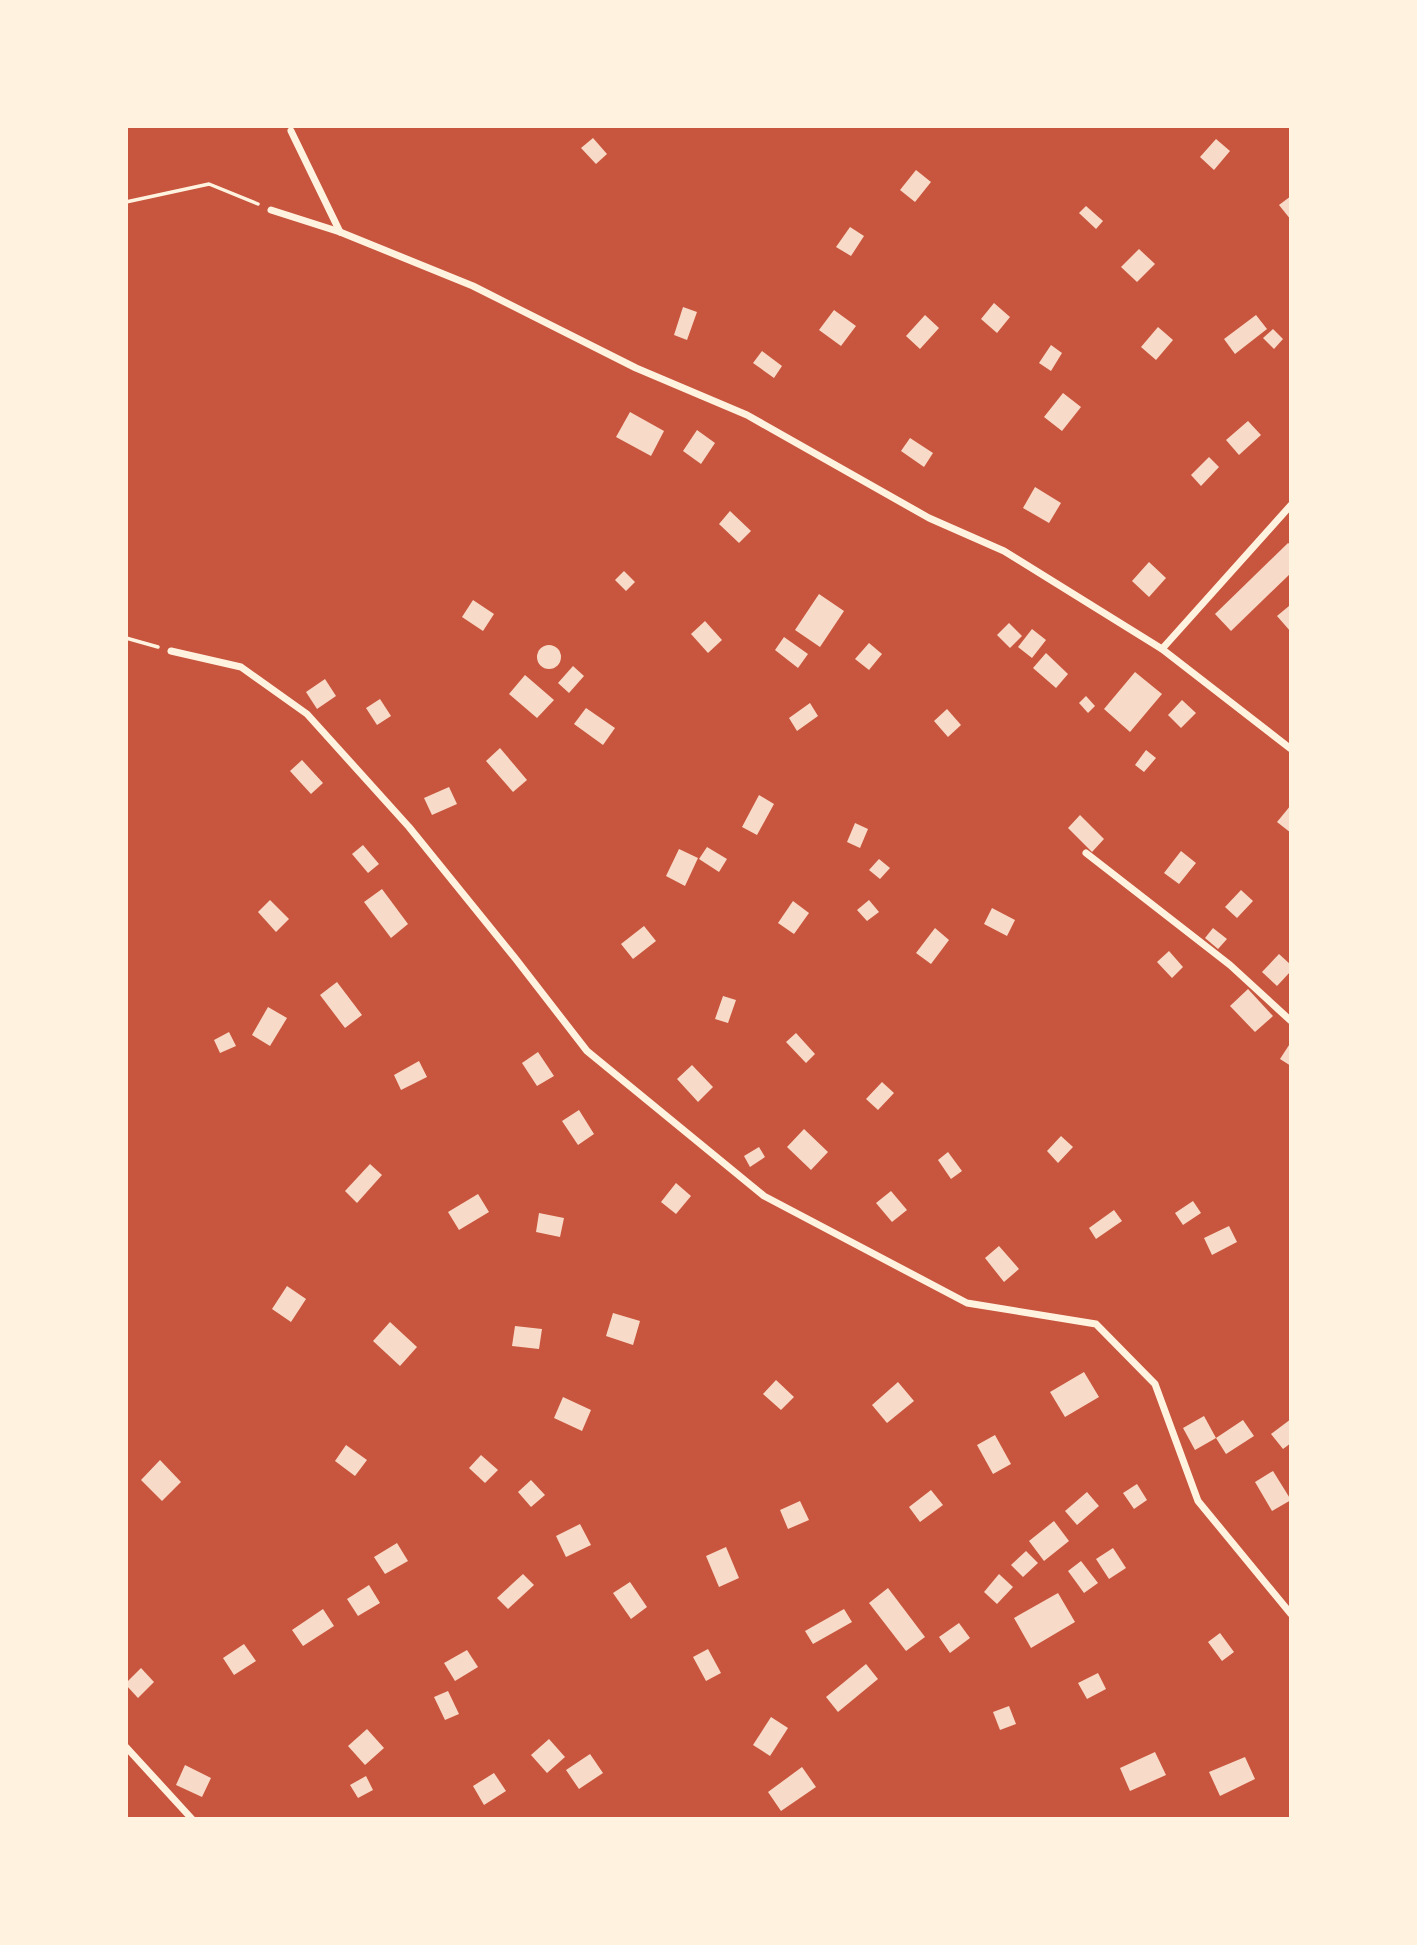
<svg xmlns="http://www.w3.org/2000/svg" width="1417" height="1945" font-family="'PT Sans Narrow',sans-serif">
<rect width="100%" height="100%" fill="#c8553d"/>
<g fill="#f7dbc8">
<path d="M 593,138 L 607,154 L 596,164 L 581,148 Z"/>
<path d="M 1216,139 L 1230,151 L 1214,170 L 1200,157 Z"/>
<path d="M 916,170 L 931,182 L 915,202 L 900,190 Z"/>
<path d="M 1291,196 L 1291,220 L 1279,205 Z"/>
<path d="M 1086,206 L 1103,221 L 1096,229 L 1079,213 Z"/>
<path d="M 850,227 L 864,236 L 851,256 L 836,247 Z"/>
<path d="M 1139,249 L 1155,264 L 1137,282 L 1121,267 Z"/>
<path d="M 994,303 L 1010,317 L 997,333 L 981,319 Z"/>
<path d="M 683,307 L 697,312 L 687,340 L 674,335 Z"/>
<path d="M 834,310 L 856,326 L 841,346 L 819,330 Z"/>
<path d="M 925,315 L 939,328 L 920,349 L 906,336 Z"/>
<path d="M 1256,315 L 1267,329 L 1235,354 L 1224,339 Z"/>
<path d="M 1158,327 L 1173,340 L 1156,360 L 1141,347 Z"/>
<path d="M 1273,329 L 1283,339 L 1274,349 L 1263,338 Z"/>
<path d="M 1051,345 L 1062,353 L 1051,371 L 1039,363 Z"/>
<path d="M 762,351 L 782,366 L 774,378 L 753,363 Z"/>
<path d="M 1063,393 L 1081,407 L 1062,431 L 1044,417 Z"/>
<path d="M 630,412 L 664,431 L 651,456 L 616,437 Z"/>
<path d="M 1248,421 L 1261,435 L 1239,455 L 1226,440 Z"/>
<path d="M 697,430 L 715,443 L 701,464 L 683,451 Z"/>
<path d="M 910,438 L 933,453 L 924,467 L 901,451 Z"/>
<path d="M 1209,457 L 1219,467 L 1201,486 L 1191,475 Z"/>
<path d="M 1035,487 L 1061,503 L 1049,523 L 1023,508 Z"/>
<path d="M 730,511 L 751,531 L 739,543 L 719,524 Z"/>
<path d="M 1288,543 L 1291,545 L 1291,573 L 1231,631 L 1215,614 Z"/>
<path d="M 1149,562 L 1166,578 L 1149,597 L 1132,581 Z"/>
<path d="M 624,571 L 635,582 L 626,591 L 615,580 Z"/>
<path d="M 819,594 L 844,611 L 820,647 L 795,630 Z"/>
<path d="M 473,600 L 494,614 L 483,631 L 462,617 Z"/>
<path d="M 1289,606 L 1291,608 L 1291,632 L 1277,616 Z"/>
<path d="M 705,621 L 722,640 L 708,653 L 691,634 Z"/>
<path d="M 1009,623 L 1022,636 L 1010,648 L 997,635 Z"/>
<path d="M 1032,629 L 1046,640 L 1032,658 L 1018,647 Z"/>
<path d="M 784,637 L 808,654 L 798,668 L 775,650 Z"/>
<path d="M 869,643 L 882,654 L 869,670 L 855,659 Z"/>
<circle cx="549" cy="657" r="12"/>
<path d="M 1046,653 L 1068,674 L 1056,688 L 1033,668 Z"/>
<path d="M 573,666 L 584,676 L 569,693 L 558,683 Z"/>
<path d="M 1135,672 L 1162,694 L 1130,732 L 1104,709 Z"/>
<path d="M 525,675 L 554,700 L 537,718 L 509,694 Z"/>
<path d="M 325,679 L 336,696 L 317,709 L 306,692 Z"/>
<path d="M 1086,696 L 1095,706 L 1088,713 L 1079,703 Z"/>
<path d="M 380,699 L 391,716 L 377,725 L 366,708 Z"/>
<path d="M 1182,700 L 1196,713 L 1181,728 L 1168,715 Z"/>
<path d="M 810,703 L 818,716 L 797,731 L 789,718 Z"/>
<path d="M 586,708 L 615,728 L 603,745 L 574,724 Z"/>
<path d="M 947,709 L 961,725 L 948,737 L 934,721 Z"/>
<path d="M 500,748 L 527,780 L 513,792 L 486,761 Z"/>
<path d="M 1146,750 L 1156,758 L 1144,772 L 1135,765 Z"/>
<path d="M 302,760 L 323,783 L 311,794 L 290,771 Z"/>
<path d="M 449,787 L 457,804 L 432,815 L 424,798 Z"/>
<path d="M 759,795 L 774,804 L 757,835 L 742,827 Z"/>
<path d="M 1291,805 L 1291,833 L 1277,822 Z"/>
<path d="M 1080,815 L 1104,839 L 1092,852 L 1068,828 Z"/>
<path d="M 855,823 L 868,829 L 860,848 L 847,842 Z"/>
<path d="M 363,845 L 379,864 L 368,873 L 352,854 Z"/>
<path d="M 707,847 L 727,859 L 719,872 L 699,859 Z"/>
<path d="M 679,849 L 698,858 L 685,886 L 666,876 Z"/>
<path d="M 1181,851 L 1196,863 L 1179,884 L 1164,873 Z"/>
<path d="M 879,859 L 890,868 L 880,879 L 869,870 Z"/>
<path d="M 382,889 L 408,924 L 391,938 L 364,902 Z"/>
<path d="M 1241,890 L 1253,901 L 1237,918 L 1225,907 Z"/>
<path d="M 270,900 L 289,919 L 276,932 L 258,912 Z"/>
<path d="M 869,900 L 879,912 L 867,921 L 857,910 Z"/>
<path d="M 793,901 L 809,913 L 794,934 L 778,923 Z"/>
<path d="M 992,908 L 1015,920 L 1007,936 L 984,924 Z"/>
<path d="M 644,926 L 656,941 L 633,959 L 621,944 Z"/>
<path d="M 935,928 L 949,940 L 931,964 L 916,953 Z"/>
<path d="M 1213,928 L 1227,939 L 1218,949 L 1205,938 Z"/>
<path d="M 1169,951 L 1183,967 L 1172,978 L 1157,962 Z"/>
<path d="M 1279,954 L 1291,965 L 1291,971 L 1277,986 L 1262,972 Z"/>
<path d="M 337,982 L 362,1015 L 345,1028 L 320,995 Z"/>
<path d="M 1248,989 L 1273,1016 L 1255,1032 L 1230,1006 Z"/>
<path d="M 723,996 L 736,1000 L 728,1023 L 715,1019 Z"/>
<path d="M 268,1007 L 287,1018 L 270,1046 L 252,1035 Z"/>
<path d="M 229,1032 L 236,1046 L 220,1053 L 214,1040 Z"/>
<path d="M 796,1033 L 815,1054 L 806,1063 L 786,1042 Z"/>
<path d="M 1291,1042 L 1291,1066 L 1280,1059 Z"/>
<path d="M 538,1052 L 554,1076 L 537,1086 L 522,1063 Z"/>
<path d="M 419,1061 L 427,1077 L 401,1090 L 394,1075 Z"/>
<path d="M 692,1065 L 713,1087 L 698,1102 L 677,1079 Z"/>
<path d="M 882,1082 L 894,1093 L 878,1110 L 866,1099 Z"/>
<path d="M 579,1110 L 594,1134 L 578,1145 L 562,1121 Z"/>
<path d="M 804,1129 L 828,1152 L 811,1170 L 787,1147 Z"/>
<path d="M 1061,1136 L 1073,1147 L 1058,1163 L 1047,1151 Z"/>
<path d="M 759,1147 L 765,1157 L 750,1167 L 744,1156 Z"/>
<path d="M 948,1152 L 962,1171 L 951,1179 L 938,1160 Z"/>
<path d="M 370,1164 L 382,1175 L 357,1203 L 345,1191 Z"/>
<path d="M 676,1183 L 691,1196 L 676,1214 L 661,1202 Z"/>
<path d="M 891,1191 L 907,1210 L 892,1222 L 876,1203 Z"/>
<path d="M 478,1194 L 489,1212 L 459,1230 L 448,1212 Z"/>
<path d="M 1193,1201 L 1201,1213 L 1183,1225 L 1175,1213 Z"/>
<path d="M 1114,1210 L 1122,1221 L 1096,1239 L 1089,1228 Z"/>
<path d="M 539,1213 L 564,1218 L 560,1237 L 536,1232 Z"/>
<path d="M 1229,1226 L 1237,1242 L 1212,1255 L 1204,1238 Z"/>
<path d="M 999,1246 L 1019,1269 L 1004,1282 L 985,1258 Z"/>
<path d="M 287,1286 L 306,1299 L 291,1322 L 272,1309 Z"/>
<path d="M 613,1313 L 640,1321 L 633,1345 L 606,1336 Z"/>
<path d="M 390,1322 L 417,1347 L 400,1366 L 373,1341 Z"/>
<path d="M 515,1326 L 542,1329 L 539,1349 L 512,1346 Z"/>
<path d="M 1084,1372 L 1099,1397 L 1065,1417 L 1050,1392 Z"/>
<path d="M 776,1380 L 794,1397 L 781,1410 L 763,1394 Z"/>
<path d="M 898,1382 L 914,1401 L 887,1423 L 872,1405 Z"/>
<path d="M 563,1397 L 591,1410 L 582,1431 L 554,1418 Z"/>
<path d="M 1204,1416 L 1216,1438 L 1195,1450 L 1183,1428 Z"/>
<path d="M 1291,1419 L 1291,1443 L 1283,1449 L 1271,1434 Z"/>
<path d="M 1243,1420 L 1254,1436 L 1226,1454 L 1216,1438 Z"/>
<path d="M 995,1435 L 1011,1464 L 993,1474 L 977,1445 Z"/>
<path d="M 346,1445 L 367,1460 L 355,1476 L 335,1461 Z"/>
<path d="M 481,1455 L 498,1470 L 485,1483 L 469,1468 Z"/>
<path d="M 160,1460 L 181,1482 L 162,1501 L 141,1480 Z"/>
<path d="M 1273,1471 L 1291,1500 L 1272,1511 L 1255,1482 Z"/>
<path d="M 531,1480 L 545,1495 L 531,1507 L 518,1492 Z"/>
<path d="M 1137,1484 L 1147,1500 L 1134,1509 L 1123,1493 Z"/>
<path d="M 931,1490 L 943,1505 L 920,1522 L 909,1507 Z"/>
<path d="M 1087,1492 L 1099,1506 L 1077,1525 L 1065,1511 Z"/>
<path d="M 800,1501 L 809,1520 L 788,1529 L 780,1510 Z"/>
<path d="M 1054,1521 L 1069,1541 L 1044,1561 L 1029,1541 Z"/>
<path d="M 580,1524 L 591,1545 L 566,1557 L 556,1536 Z"/>
<path d="M 397,1543 L 408,1561 L 385,1574 L 374,1557 Z"/>
<path d="M 726,1547 L 739,1578 L 719,1587 L 706,1556 Z"/>
<path d="M 1113,1548 L 1126,1568 L 1109,1579 L 1096,1559 Z"/>
<path d="M 1026,1551 L 1038,1563 L 1023,1577 L 1011,1565 Z"/>
<path d="M 1081,1561 L 1098,1583 L 1084,1593 L 1068,1571 Z"/>
<path d="M 523,1574 L 534,1585 L 508,1609 L 497,1598 Z"/>
<path d="M 999,1574 L 1013,1587 L 997,1604 L 984,1592 Z"/>
<path d="M 630,1582 L 647,1607 L 631,1619 L 613,1593 Z"/>
<path d="M 369,1585 L 380,1603 L 358,1616 L 347,1599 Z"/>
<path d="M 888,1588 L 925,1637 L 906,1651 L 869,1603 Z"/>
<path d="M 1058,1593 L 1075,1622 L 1031,1648 L 1014,1618 Z"/>
<path d="M 323,1609 L 334,1626 L 303,1646 L 292,1630 Z"/>
<path d="M 844,1609 L 852,1622 L 813,1644 L 805,1631 Z"/>
<path d="M 959,1623 L 970,1638 L 950,1653 L 939,1637 Z"/>
<path d="M 1220,1633 L 1234,1652 L 1222,1661 L 1208,1642 Z"/>
<path d="M 244,1644 L 256,1661 L 234,1675 L 223,1658 Z"/>
<path d="M 708,1649 L 721,1673 L 706,1681 L 693,1657 Z"/>
<path d="M 467,1650 L 478,1667 L 455,1681 L 444,1663 Z"/>
<path d="M 866,1664 L 878,1679 L 838,1712 L 826,1697 Z"/>
<path d="M 141,1668 L 154,1682 L 138,1698 L 126,1685 L 126,1683 Z"/>
<path d="M 1098,1673 L 1106,1689 L 1087,1699 L 1078,1683 Z"/>
<path d="M 448,1691 L 459,1714 L 445,1720 L 434,1697 Z"/>
<path d="M 1009,1706 L 1016,1724 L 1000,1730 L 993,1712 Z"/>
<path d="M 771,1717 L 788,1728 L 770,1756 L 753,1745 Z"/>
<path d="M 367,1729 L 384,1748 L 365,1765 L 348,1746 Z"/>
<path d="M 549,1739 L 565,1757 L 547,1773 L 531,1755 Z"/>
<path d="M 1155,1752 L 1166,1775 L 1130,1791 L 1120,1768 Z"/>
<path d="M 590,1754 L 603,1773 L 579,1789 L 566,1770 Z"/>
<path d="M 1245,1757 L 1255,1779 L 1220,1796 L 1209,1772 Z"/>
<path d="M 185,1765 L 211,1778 L 202,1797 L 176,1785 Z"/>
<path d="M 802,1767 L 816,1787 L 781,1811 L 768,1792 Z"/>
<path d="M 494,1773 L 506,1791 L 484,1805 L 473,1786 Z"/>
<path d="M 366,1776 L 373,1790 L 358,1798 L 350,1785 Z"/>
</g>
<g fill="none" stroke-linecap="round" stroke-linejoin="round">
<g stroke="#fff3e0" stroke-width="3.5">
<path d="M 126,202 L 209,184 L 258,204"/>
<path d="M 126,638 L 158,647"/>
</g>
<g stroke="#fff3e0" stroke-width="7">
<path d="M 291,131 L 340,232"/>
<path d="M 271,210 L 340,232 L 473,286 L 636,368 L 747,415 L 929,518 L 1004,551 L 1162,649 L 1291,749"/>
<path d="M 1162,649 L 1291,505"/>
<path d="M 171,651 L 241,667 L 307,714 L 409,827 L 515,958 L 587,1051 L 764,1196 L 967,1303 L 1096,1324 L 1155,1384 L 1198,1501 L 1291,1614"/>
<path d="M 1086,853 L 1230,965 L 1291,1021"/>
<path d="M 126,1747 L 192,1819"/>
</g>
</g>
<rect width="1417" height="1945" fill="none" stroke="#fff3e0" stroke-width="256"/>
</svg>
